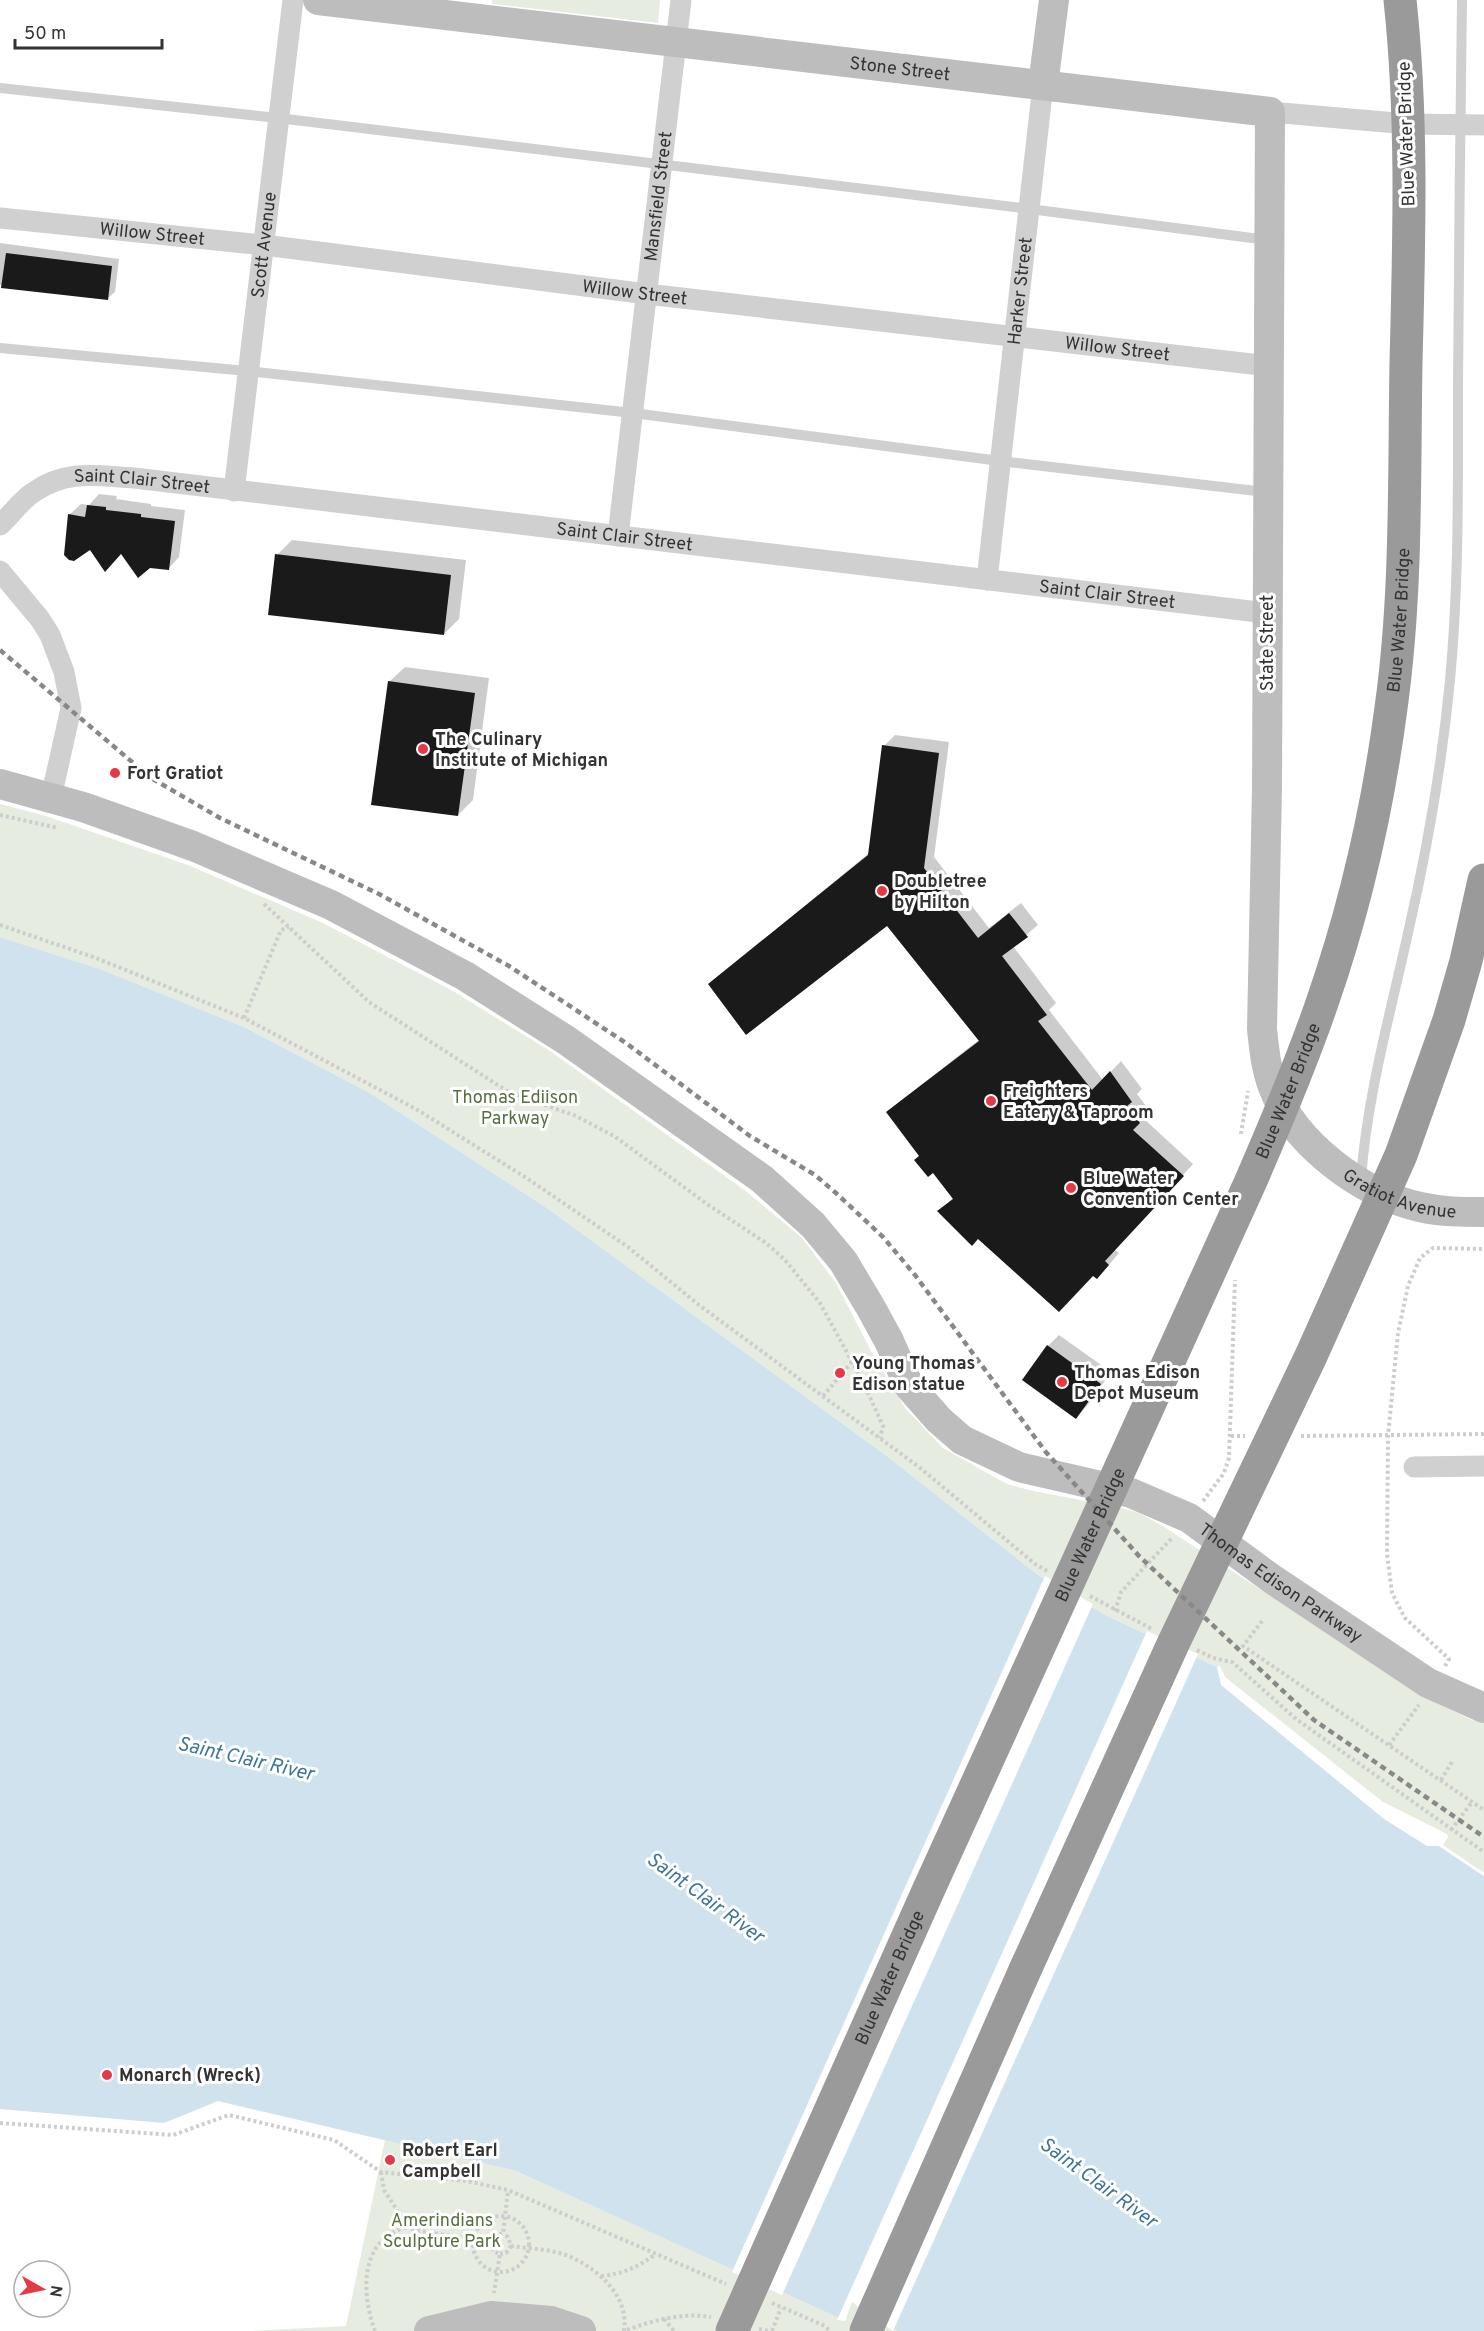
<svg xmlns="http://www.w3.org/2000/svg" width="1484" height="2331" font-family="Overpass,sans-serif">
<rect width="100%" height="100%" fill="#fff"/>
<g fill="#e6ecdf">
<path d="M 492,0 L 660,0 L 658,23 L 492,4 Z"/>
<path d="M 0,804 L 46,816 L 188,865 L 323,923 L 453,991 L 550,1051 L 747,1192 L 802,1238 L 836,1283 L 871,1351 L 905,1408 L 943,1448 L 1007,1484 L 1033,1491 L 1118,1507 L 1139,1513 L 1161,1525 L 1436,1703 L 1472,1720 L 1484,1722 L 1484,1876 L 1382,1804 L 1223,1679 L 1217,1667 L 1105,1615 L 1038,1575 L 888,1457 L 547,1208 L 368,1092 L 244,1027 L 100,969 L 0,937 Z"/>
<path d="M 385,2140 L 516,2171 L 745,2274 L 851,2297 L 898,2331 L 251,2331 L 346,2326 Z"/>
</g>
<path fill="#cfe2ee" d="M 0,937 L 100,969 L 244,1027 L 368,1092 L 547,1208 L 888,1457 L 1038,1575 L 1105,1615 L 1217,1667 L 1223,1679 L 1439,1846 L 1484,1876 L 1484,2331 L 898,2331 L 851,2298 L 842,2319 L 516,2171 L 218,2101 L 164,2123 L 0,2109 Z"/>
<g fill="#fff">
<path d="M 1045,1576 L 1093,1604 L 782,2295 L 732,2272 Z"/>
<path d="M 1147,1631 L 1198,1654 L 893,2331 L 852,2302 L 845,2321 L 837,2320 Z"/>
<path d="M 1220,1666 L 1225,1677 L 1383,1802 L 1447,1834 L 1448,1837 L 1443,1845 L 1484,1873 L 1484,1876 L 1439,1846 L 1427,1846 L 1384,1819 L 1221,1685 L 1217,1667 Z"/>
</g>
<g fill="#0003">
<path d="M 0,243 L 119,259 L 115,292 L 107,299 L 0,285 Z"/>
<path d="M 99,494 L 117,496 L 116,499 L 151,504 L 151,506 L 185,510 L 179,557 L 168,569 L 121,552 L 90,548 L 69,515 L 81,504 L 89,505 Z"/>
<path d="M 292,540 L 466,560 L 459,619 L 444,634 L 277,555 Z"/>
<path d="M 405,667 L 489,678 L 473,800 L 458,815 L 389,682 Z"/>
<path d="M 895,735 L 949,742 L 934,857 L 989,928 L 1021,903 L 1038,925 L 1013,946 L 1056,1003 L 1049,1010 L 1103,1080 L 1121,1061 L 1142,1089 L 1137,1094 L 1150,1111 L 1143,1118 L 1193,1164 L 1115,1250 L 1119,1253 L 1108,1266 L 979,1237 L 939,1211 L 954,1197 L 888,1113 L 899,1102 L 980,1039 L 887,924 L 710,984 L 869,853 L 884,746 Z"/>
<path d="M 1059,1335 L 1111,1372 L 1087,1406 L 1076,1417 L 1048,1346 Z"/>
</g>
<g fill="#1a1a1a">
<path d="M 6,253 L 112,266 L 108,300 L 1,288 Z"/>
<path d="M 87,505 L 106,507 L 106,510 L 141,514 L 141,517 L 175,521 L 169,570 L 150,568 L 138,578 L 121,554 L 105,572 L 90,550 L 74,561 L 69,560 L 64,555 L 68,514 L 85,517 Z"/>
<path d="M 275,554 L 451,575 L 444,635 L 268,615 Z"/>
<path d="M 388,681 L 475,693 L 458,816 L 371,805 Z"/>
<path d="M 882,745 L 939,753 L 924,868 L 978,938 L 1009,913 L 1028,937 L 1002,956 L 1047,1015 L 1038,1021 L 1092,1090 L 1110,1071 L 1132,1102 L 1127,1106 L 1140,1123 L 1133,1130 L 1184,1176 L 1105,1261 L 1109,1265 L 1097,1279 L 1093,1276 L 1059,1312 L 978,1239 L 972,1246 L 937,1211 L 953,1199 L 933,1173 L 928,1177 L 914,1160 L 919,1156 L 886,1112 L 979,1041 L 887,926 L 746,1035 L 708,984 L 868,855 Z"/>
<path d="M 1047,1345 L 1101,1384 L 1076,1419 L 1022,1380 Z"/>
</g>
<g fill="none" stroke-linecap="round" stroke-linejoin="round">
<g stroke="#cdcdcd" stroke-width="4" stroke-dasharray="3 3" stroke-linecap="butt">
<path d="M 0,815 L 58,828"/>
<path d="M 264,904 L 369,1002 L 507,1091 L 576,1116 L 614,1136 L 707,1204 L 766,1243 L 785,1260 L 820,1303 L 863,1382 L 883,1426 L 880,1438"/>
<path d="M 0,925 L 96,958 L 244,1018 L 416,1109 L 525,1177 L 628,1247 L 699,1305 L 919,1467 L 1035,1564 L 1047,1571"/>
<path d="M 244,1018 L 281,930 L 289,927"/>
<path d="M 1241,1134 L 1248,1091"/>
<path d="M 823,1396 L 852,1362"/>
<path d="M 1231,1436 L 1245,1436"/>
<path d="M 1301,1436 L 1484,1434"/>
<path d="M 1203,1501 L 1224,1473 L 1229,1458 L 1235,1280"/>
<path d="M 1090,1596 L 1152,1629"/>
<path d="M 1115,1611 L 1121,1592 L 1173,1537"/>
<path d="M 1262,1621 L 1243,1646 L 1484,1810"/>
<path d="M 1197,1650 L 1213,1658 L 1232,1662 L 1296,1719 L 1484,1852"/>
<path d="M 1445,1666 L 1449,1659 L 1405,1618 L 1392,1593 L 1387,1554 L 1388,1436 L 1398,1333 L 1408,1286 L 1420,1258 L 1433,1248 L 1484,1249"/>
<path d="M 1389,1745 L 1419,1705"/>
<path d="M 1441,1780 L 1452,1762"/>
<path d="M 1451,1830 L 1472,1802"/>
<path d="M 0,2123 L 173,2135 L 229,2115 L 334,2140 L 381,2172 L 467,2181 L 508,2190 L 726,2284"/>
<path d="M 381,2172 L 384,2190 L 408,2227 L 414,2230 L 491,2242"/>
<circle cx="501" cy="2244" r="28"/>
<path d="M 491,2242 L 494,2252 L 500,2254 L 494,2293"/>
<path d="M 491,2242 L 496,2235 L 503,2234 L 508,2190"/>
<path d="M 511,2246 C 532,2249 556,2249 575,2259 C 602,2273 629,2298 624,2331 C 651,2321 682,2312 711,2317"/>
<path d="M 500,2254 L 506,2253 L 511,2246 L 508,2237 L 503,2234"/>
<path d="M 601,2276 C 623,2274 638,2267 656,2254"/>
<path d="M 772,2303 L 825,2326 L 830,2331"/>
<path d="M 664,2319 L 674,2331"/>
<path d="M 759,2329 L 769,2331"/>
<path d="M 375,2331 C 361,2293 359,2238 408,2227"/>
<path d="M 772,2331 L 781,2308"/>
</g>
<g stroke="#d0d0d0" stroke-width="10">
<path d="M 0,88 L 278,118 L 1030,209 L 1267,240"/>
<path d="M 0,348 L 247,371 L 633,413 L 1000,461 L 1265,492"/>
<path d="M 1361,1179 C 1367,1096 1390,1015 1408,933 C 1427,850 1442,765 1450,680 C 1459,583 1458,485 1458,388 C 1459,259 1460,129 1462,0"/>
</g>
<g stroke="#d0d0d0" stroke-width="21">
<path d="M 1270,112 L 1408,124 L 1484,125"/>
<path id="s1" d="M 0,218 L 264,245 L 647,294 L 1269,366"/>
<path id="s2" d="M 234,491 L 293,0"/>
<path id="s3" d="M 0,525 C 11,515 21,500 34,492 C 67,469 97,476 134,478 L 1267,613"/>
<path id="s4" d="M 618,536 L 681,0"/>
<path d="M 0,571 L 40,619 L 50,635 L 64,672 L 71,708 L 51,798"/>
<path id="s5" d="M 987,580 L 1043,85"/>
<path d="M 1414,1467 L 1484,1466"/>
</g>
<g stroke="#bdbdbd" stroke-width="30">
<path id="s6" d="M 318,0 L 1270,112 L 1267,788 L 1262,1029 C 1264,1048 1266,1069 1273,1087 C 1294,1144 1362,1194 1420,1207 C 1442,1212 1462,1212 1484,1212"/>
<path d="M 1043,85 L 1054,0"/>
<path id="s7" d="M 0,784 L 83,807 L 193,846 L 331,905 L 465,976 L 566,1040 L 762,1179 L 813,1225 L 843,1261 L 871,1308 L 889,1341 L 909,1386 L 939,1420 L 962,1440 L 1019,1467 L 1131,1493 L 1189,1518 L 1272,1579 L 1428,1683 L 1484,1708"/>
<path d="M 429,2331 L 491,2316 L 551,2321 L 581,2331"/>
</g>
<g stroke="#9a9a9a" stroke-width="33">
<path id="s8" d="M 732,2331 L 928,1891 L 1250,1183 C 1276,1123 1301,1064 1322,1003 C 1355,908 1378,807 1391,708 C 1407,594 1404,478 1406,363 C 1409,243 1413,120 1400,0"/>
<path d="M 866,2331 L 1025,1970 L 1173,1644 L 1311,1356 L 1401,1155 L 1449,1020 L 1466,961 L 1484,880"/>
</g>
<path stroke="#888" stroke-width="4.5" stroke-dasharray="6 4.5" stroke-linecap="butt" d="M 0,650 L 151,778 L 220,818 L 379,894 L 509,966 L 626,1043 L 750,1136 L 815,1175 L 836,1193 L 883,1237 L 915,1275 L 1045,1451 L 1139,1556 L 1314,1720 L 1484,1837"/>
</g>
<g fill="#e63946" stroke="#fff" stroke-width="2">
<circle cx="423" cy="749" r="6"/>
<circle cx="115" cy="773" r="6"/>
<circle cx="882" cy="891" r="6"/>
<circle cx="991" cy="1101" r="6"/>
<circle cx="1071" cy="1188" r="6"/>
<circle cx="840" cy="1373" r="6"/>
<circle cx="1062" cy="1382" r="6"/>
<circle cx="107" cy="2075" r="6"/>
<circle cx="390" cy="2160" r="6"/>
</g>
<g text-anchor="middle" stroke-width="6" stroke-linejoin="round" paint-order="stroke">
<g font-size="18" fill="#333" stroke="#fff">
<text dy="6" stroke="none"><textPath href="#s6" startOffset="586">Stone Street</textPath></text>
<text transform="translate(1406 134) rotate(-92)" y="6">Blue Water Bridge</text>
<text dy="6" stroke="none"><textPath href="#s4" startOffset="342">Mansfield Street</textPath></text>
<text dy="6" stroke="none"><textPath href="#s1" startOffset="153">Willow Street</textPath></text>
<text dy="6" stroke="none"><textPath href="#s2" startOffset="248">Scott Avenue</textPath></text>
<text dy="6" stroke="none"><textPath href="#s5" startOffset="291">Harker Street</textPath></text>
<text dy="6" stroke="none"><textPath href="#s1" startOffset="639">Willow Street</textPath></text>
<text dy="6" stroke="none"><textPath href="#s1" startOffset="1125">Willow Street</textPath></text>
<text dy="6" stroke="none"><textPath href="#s3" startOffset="159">Saint Clair Street</textPath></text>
<text dy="6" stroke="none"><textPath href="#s3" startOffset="645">Saint Clair Street</textPath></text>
<text dy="6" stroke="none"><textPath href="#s3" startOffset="1131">Saint Clair Street</textPath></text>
<text dy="6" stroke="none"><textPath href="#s8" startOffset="1845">Blue Water Bridge</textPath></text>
<text transform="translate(1267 643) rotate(-90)" y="6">State Street</text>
<text dy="6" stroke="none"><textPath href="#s8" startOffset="1359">Blue Water Bridge</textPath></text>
<text dy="6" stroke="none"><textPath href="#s6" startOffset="2108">Gratiot Avenue</textPath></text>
<text dy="6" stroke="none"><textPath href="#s8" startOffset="873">Blue Water Bridge</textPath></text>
<text dy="6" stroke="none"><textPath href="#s7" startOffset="1551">Thomas Edison Parkway</textPath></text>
<text dy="6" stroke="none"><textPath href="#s8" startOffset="387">Blue Water Bridge</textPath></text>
</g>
<g font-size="18" font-weight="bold" fill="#333" stroke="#fff" text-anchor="start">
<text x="435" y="745">The Culinary<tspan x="435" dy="21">Institute of Michigan</tspan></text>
<text x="127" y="779">Fort Gratiot</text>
<text x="894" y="887">Doubletree<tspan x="894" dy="21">by Hilton</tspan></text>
<text x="1003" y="1097">Freighters<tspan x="1003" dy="21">Eatery &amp; Taproom</tspan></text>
<text x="1083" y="1184">Blue Water<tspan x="1083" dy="21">Convention Center</tspan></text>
<text x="852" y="1369">Young Thomas<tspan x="852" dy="21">Edison statue</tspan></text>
<text x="1074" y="1378">Thomas Edison<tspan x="1074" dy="21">Depot Museum</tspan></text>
<text x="119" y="2081">Monarch (Wreck)</text>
<text x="402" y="2156">Robert Earl<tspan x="402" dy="21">Campbell</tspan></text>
</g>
<g font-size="18" fill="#56703f" stroke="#fff">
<text x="515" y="1103">Thomas Ediison<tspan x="515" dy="21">Parkway</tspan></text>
<text x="442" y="2226">Amerindians<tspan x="442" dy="21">Sculpture Park</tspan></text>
</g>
<g font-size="20" font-style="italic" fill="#3f7597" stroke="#fff">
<text transform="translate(246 1758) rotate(13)" y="7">Saint Clair River</text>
<text transform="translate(706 1897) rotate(36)" y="7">Saint Clair River</text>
<text transform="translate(1099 2182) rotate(36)" y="7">Saint Clair River</text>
</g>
</g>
<g transform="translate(42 2289) rotate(99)"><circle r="28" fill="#ffffff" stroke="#adadad" stroke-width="1.5"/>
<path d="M0-4.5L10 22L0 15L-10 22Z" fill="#e63946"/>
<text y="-9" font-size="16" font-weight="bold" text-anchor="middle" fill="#333333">N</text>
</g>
<path d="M15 39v9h147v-9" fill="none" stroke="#333333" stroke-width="3"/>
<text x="24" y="39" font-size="18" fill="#333333" stroke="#ffffff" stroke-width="4.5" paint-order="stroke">50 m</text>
</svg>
